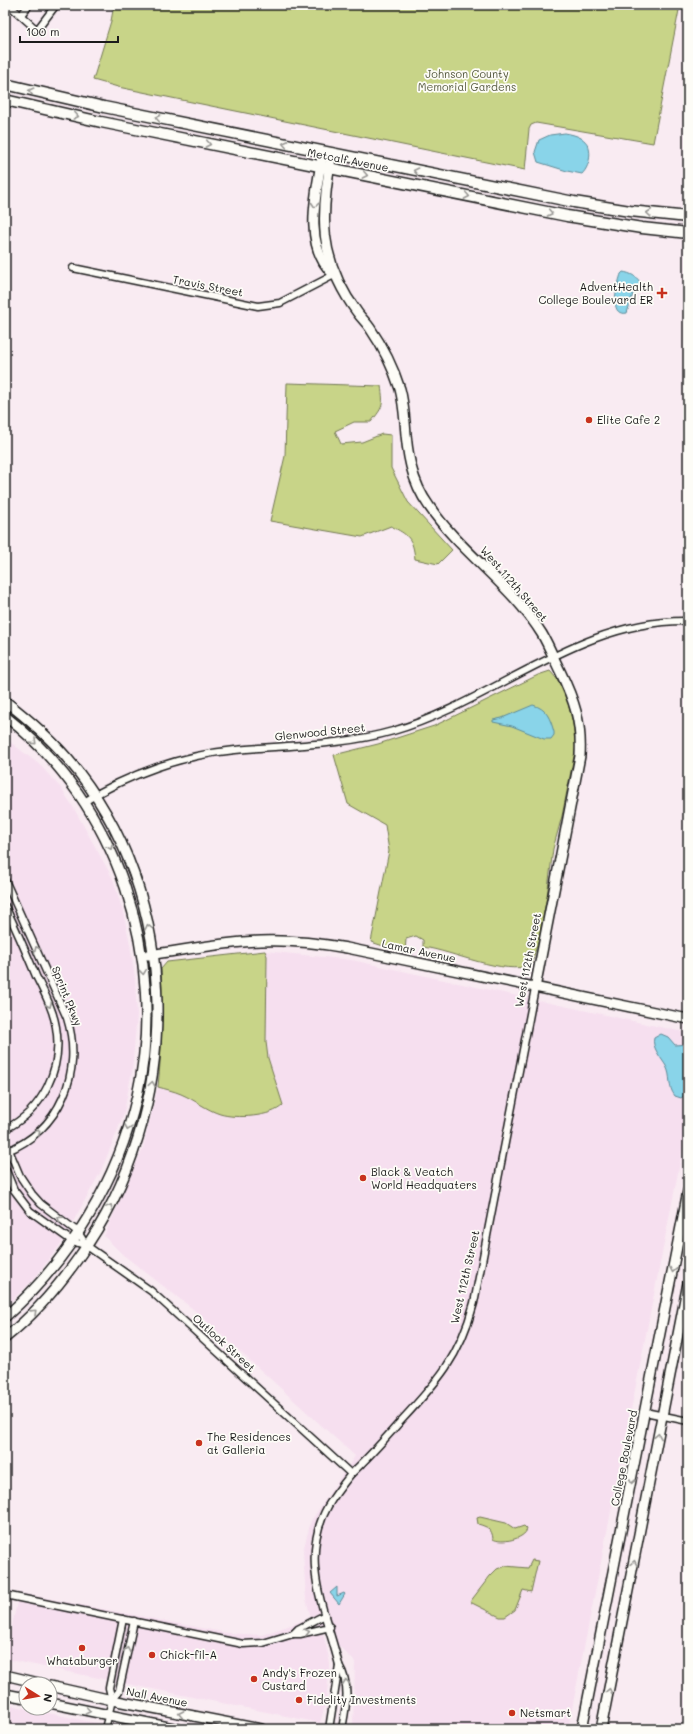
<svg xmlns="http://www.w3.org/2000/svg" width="693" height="1734" font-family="Mali,sans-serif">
<rect width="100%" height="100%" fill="#f9ebf2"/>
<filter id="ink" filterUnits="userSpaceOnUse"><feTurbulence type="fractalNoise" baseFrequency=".025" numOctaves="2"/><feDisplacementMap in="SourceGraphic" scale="8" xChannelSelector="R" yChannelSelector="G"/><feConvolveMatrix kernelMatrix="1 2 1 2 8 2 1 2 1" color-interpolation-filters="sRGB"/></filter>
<g filter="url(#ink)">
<g fill="#f6dfef">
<path d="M 5,738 L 40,765 L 60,787 L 72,805 L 113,879 L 123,912 L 130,944 L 135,979 L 137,1015 L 132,1071 L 124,1112 L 117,1132 L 100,1173 L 60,1245 L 33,1280 L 5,1307 Z"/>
<path d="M 265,951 L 352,960 L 688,1033 L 688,1122 L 568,1729 L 363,1729 L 353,1727 L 355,1662 L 313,1620 L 324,1637 L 330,1663 L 326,1702 L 320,1723 L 5,1659 L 19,1593 L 227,1633 L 262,1635 L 311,1618 L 306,1599 L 303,1551 L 311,1521 L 355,1456 L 198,1313 L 122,1254 L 104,1236 L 143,1148 L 158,1087 L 181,1094 L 203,1105 L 236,1116 L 261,1114 L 278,1111 L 283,1105 L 268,1058 L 266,1042 L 267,1000 L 267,957 Z"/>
<path d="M 5,1704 L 125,1729 L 5,1729 Z"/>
</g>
<g fill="#c8d488" stroke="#727852">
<path d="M 114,5 L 680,5 L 653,143 L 536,123 L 531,125 L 529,129 L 525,170 L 118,87 L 93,80 L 111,21 Z"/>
<path d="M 287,383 L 381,386 C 384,406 383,407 371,422 L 354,422 L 335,431 L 341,444 L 362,442 L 382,434 L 391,435 L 391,468 L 408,502 L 452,550 L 438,564 L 415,559 C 413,538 408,535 391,526 L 362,537 L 270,521 L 285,456 Z"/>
<path d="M 550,671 L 557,679 L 567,698 L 573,724 L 576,746 L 562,816 L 553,849 L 547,896 L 539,939 L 531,965 C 505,976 452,951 423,947 L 423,940 L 416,936 L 406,939 L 405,953 L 371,942 L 389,851 L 385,825 L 348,804 L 334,755 L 378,744 L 434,726 L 538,675 Z"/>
<path d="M 265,951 L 267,956 L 266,1042 L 268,1058 L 283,1105 C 272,1117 236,1119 220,1114 C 207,1110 195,1100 181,1094 C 174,1091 165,1089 158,1087 C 162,1047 163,1008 161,969 L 167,962 Z"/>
<path d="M 480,1517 L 506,1523 L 515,1529 L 524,1526 L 527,1529 C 525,1539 501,1544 493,1539 C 492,1528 487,1527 478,1524 L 477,1518 Z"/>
<path d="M 532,1560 L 538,1561 L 531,1592 L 523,1590 L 515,1610 L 505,1617 L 500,1617 L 470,1602 L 490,1576 L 497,1569 L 505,1566 L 528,1568 Z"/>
</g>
<g fill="#89d4e9" stroke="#5d8a97">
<path d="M 565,133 C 570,134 576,135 581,138 C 594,145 591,165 582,174 L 567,171 L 538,162 L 535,152 L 539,140 L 550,135 Z"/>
<path d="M 623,272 C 630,273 639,277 641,285 L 639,290 L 633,294 L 627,313 C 607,317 618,284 621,274 Z"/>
<path d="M 533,705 C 547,709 550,718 554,732 L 554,735 L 551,739 L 544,739 L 512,726 L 493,722 L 493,720 L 502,718 Z"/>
<path d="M 661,1034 L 668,1037 L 675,1045 L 688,1044 L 688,1093 L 681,1098 L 675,1096 C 667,1086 672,1077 666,1066 C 662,1059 651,1047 654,1038 Z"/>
<path d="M 337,1587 L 337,1596 L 344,1593 L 345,1594 L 339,1604 L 330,1593 Z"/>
</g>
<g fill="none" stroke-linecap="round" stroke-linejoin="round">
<defs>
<g id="street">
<path d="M 9,5 L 37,30 L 56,5"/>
<path d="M 21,15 L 29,5"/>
<path d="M 73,268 L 258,306 L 280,303 L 334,275"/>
<path d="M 84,802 C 128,774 183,755 235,750 C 288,745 341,746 393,731 C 494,702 578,619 688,621"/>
<path d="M 5,880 L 67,1018 C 84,1072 60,1131 5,1152"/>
<path d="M 5,906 C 16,929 26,952 36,976 C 44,992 53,1009 56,1027 C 63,1068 43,1111 5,1129"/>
<path d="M 5,1144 L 9,1150 L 20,1176 L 32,1194 L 41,1204 L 78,1232 L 87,1246"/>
<path d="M 5,1168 L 14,1190 L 30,1211 L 72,1241 L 87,1246 L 151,1291 L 351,1474"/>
<path d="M 645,1412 L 688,1421"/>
<path d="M 5,1595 L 243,1644 L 263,1643 L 293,1634"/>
<path d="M 325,1615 L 298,1629 L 293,1634 L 300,1634 L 330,1627"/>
<path d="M 112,1700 L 119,1691 L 134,1621"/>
<path d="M 105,1729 L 112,1700 L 109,1688 L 123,1619"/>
<path d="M 329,1729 L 339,1665"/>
<path d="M 342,1729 C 346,1707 351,1685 339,1665 C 326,1612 298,1559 328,1506 C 335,1494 343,1484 351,1474 C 368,1458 384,1440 399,1423 C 437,1382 459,1359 474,1303 L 535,988"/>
</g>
<g id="secondary">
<path d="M 323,152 C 317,190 301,245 334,275"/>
<path d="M 332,153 C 320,215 318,259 357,312 C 361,318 366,322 370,328 C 383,347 393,367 400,389 C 403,400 404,411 405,422 C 407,453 411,481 429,506 C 461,553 512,585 542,634 C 549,646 554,659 560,671 C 574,700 582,722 580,756 L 535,988"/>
<path d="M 5,701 C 27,718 49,737 67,758 C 186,896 184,1112 79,1257 C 58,1287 34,1315 5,1338"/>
<path d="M 5,716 C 118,803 168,958 137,1096 C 118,1180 70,1260 5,1317"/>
<path d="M 148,955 C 186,950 223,942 261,941 C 290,940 318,943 347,948 L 688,1019"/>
<path d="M 5,1675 L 43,1684"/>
<path d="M 50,1686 L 112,1700 L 261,1729"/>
<path d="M 5,1694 L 26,1698"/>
<path d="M 50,1703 L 178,1729"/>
<path d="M 582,1729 L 688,1191"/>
<path d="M 601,1729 L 688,1283"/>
</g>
<g id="primary">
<path d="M 5,84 L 104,107 L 574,202 L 630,211 L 688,217"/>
<path d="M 5,100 L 101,122 L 567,216 L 642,228 L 688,233"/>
</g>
</defs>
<use href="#street" stroke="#1c1c1c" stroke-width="9"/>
<use href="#secondary" stroke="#1c1c1c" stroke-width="12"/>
<use href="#primary" stroke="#1c1c1c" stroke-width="13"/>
<use href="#street" stroke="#fdfcf7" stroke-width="6"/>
<use href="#secondary" stroke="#fdfcf7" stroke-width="9"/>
<use href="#primary" stroke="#fdfcf7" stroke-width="10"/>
</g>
<defs><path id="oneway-chevron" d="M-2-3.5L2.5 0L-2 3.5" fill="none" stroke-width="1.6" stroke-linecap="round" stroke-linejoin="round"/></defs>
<g stroke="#989794">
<use href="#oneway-chevron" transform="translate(31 91) rotate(-167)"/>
<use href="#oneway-chevron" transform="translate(76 116) rotate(12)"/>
<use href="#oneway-chevron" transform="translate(158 118) rotate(-169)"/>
<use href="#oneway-chevron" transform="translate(208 144) rotate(12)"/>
<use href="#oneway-chevron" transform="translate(285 144) rotate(-169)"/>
<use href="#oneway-chevron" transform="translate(416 171) rotate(-168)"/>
<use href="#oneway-chevron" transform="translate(365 175) rotate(11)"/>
<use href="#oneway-chevron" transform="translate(467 196) rotate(11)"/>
<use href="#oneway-chevron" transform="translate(315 205) rotate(95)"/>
<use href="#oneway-chevron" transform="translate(550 213) rotate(12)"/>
<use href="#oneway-chevron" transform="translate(649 213) rotate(-174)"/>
<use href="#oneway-chevron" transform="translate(34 742) rotate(44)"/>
<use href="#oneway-chevron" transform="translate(110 847) rotate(66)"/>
<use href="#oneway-chevron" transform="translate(148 927) rotate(-103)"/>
<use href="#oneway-chevron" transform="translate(37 949) rotate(-114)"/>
<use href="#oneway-chevron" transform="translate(143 972) rotate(84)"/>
<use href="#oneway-chevron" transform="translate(49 1005) rotate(67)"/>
<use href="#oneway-chevron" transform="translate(152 1084) rotate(-81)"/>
<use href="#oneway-chevron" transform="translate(128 1128) rotate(107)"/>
<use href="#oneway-chevron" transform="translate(38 1132) rotate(-42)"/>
<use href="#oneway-chevron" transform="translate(110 1207) rotate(-62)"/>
<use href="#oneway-chevron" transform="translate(60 1219) rotate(-145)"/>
<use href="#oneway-chevron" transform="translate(673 1270) rotate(101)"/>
<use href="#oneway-chevron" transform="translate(34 1312) rotate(-44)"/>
<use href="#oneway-chevron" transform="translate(658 1436) rotate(-79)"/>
<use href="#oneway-chevron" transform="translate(632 1481) rotate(101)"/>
<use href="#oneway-chevron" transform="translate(634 1563) rotate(-79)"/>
<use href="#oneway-chevron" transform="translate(307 1632) rotate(-13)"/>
<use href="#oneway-chevron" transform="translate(127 1650) rotate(-78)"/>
<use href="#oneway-chevron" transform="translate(346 1682) rotate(-96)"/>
<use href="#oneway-chevron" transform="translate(609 1691) rotate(-79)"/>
<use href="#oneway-chevron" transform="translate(88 1711) rotate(11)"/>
<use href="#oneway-chevron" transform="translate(181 1714) rotate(-169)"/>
</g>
</g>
<g fill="#c8321e" stroke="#fdfcf7" stroke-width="1.5">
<path d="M660 287h4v4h4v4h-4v4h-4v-4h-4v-4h4z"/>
<circle cx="589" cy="420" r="4"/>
<circle cx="363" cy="1178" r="4"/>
<circle cx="199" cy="1443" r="4"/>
<circle cx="82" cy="1648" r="4"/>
<circle cx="152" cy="1655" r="4"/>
<circle cx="254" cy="1679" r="4"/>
<circle cx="299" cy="1700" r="4"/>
<circle cx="512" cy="1713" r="4"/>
</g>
<g text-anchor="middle" stroke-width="3.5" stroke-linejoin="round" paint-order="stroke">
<g font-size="11" fill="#585c42" stroke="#fdfcf7">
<text x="467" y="78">Johnson County<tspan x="467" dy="13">Memorial Gardens</tspan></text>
</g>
<g font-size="11" fill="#1c1c1c" stroke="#fdfcf7">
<text transform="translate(348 160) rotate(11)" y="4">Metcalf Avenue</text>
<text transform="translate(208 286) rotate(11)" y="4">Travis Street</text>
<text transform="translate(514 584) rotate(49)" y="4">West 112th Street</text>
<text transform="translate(320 732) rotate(-6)" y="4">Glenwood Street</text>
<text transform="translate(419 951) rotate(12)" y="4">Lamar Avenue</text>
<text transform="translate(528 960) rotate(-79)" y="4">West 112th Street</text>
<text transform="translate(67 996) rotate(68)" y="4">Sprint Pkwy</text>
<text transform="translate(465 1277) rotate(-77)" y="4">West 112th Street</text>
<text transform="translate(224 1343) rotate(42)" y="4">Outlook Street</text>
<text transform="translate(624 1458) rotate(-79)" y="4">College Boulevard</text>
<text transform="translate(157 1697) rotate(11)" y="4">Nall Avenue</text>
</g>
<g font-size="11" fill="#1c1c1c" stroke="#fdfcf7" text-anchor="start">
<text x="653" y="291" text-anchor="end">AdventHealth<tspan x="653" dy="13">College Boulevard ER</tspan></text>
<text x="597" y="424">Elite Cafe 2</text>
<text x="371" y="1176">Black &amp; Veatch<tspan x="371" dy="13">World Headquaters</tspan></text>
<text x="207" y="1441">The Residences<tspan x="207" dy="13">at Galleria</tspan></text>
<text x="160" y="1659">Chick-fil-A</text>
<text x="82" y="1665" text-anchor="middle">Whataburger</text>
<text x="262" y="1677">Andy's Frozen<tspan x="262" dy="13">Custard</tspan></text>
<text x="307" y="1704">Fidelity Investments</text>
<text x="520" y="1717">Netsmart</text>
</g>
</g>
<rect width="693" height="1734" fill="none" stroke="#fdfcf7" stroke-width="20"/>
<rect x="10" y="10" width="673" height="1714" fill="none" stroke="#1c1c1c" stroke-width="1.5" filter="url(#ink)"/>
<g transform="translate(38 1696) rotate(101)"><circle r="19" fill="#fdfcf7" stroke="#a3a29f"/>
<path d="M0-3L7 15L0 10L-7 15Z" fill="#c8321e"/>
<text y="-6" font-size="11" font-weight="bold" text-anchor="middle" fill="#1c1c1c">N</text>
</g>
<path d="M20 36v6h98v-6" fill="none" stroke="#1c1c1c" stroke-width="2"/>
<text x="26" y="36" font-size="12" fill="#1c1c1c" stroke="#fdfcf7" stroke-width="3" paint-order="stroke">100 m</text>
</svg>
